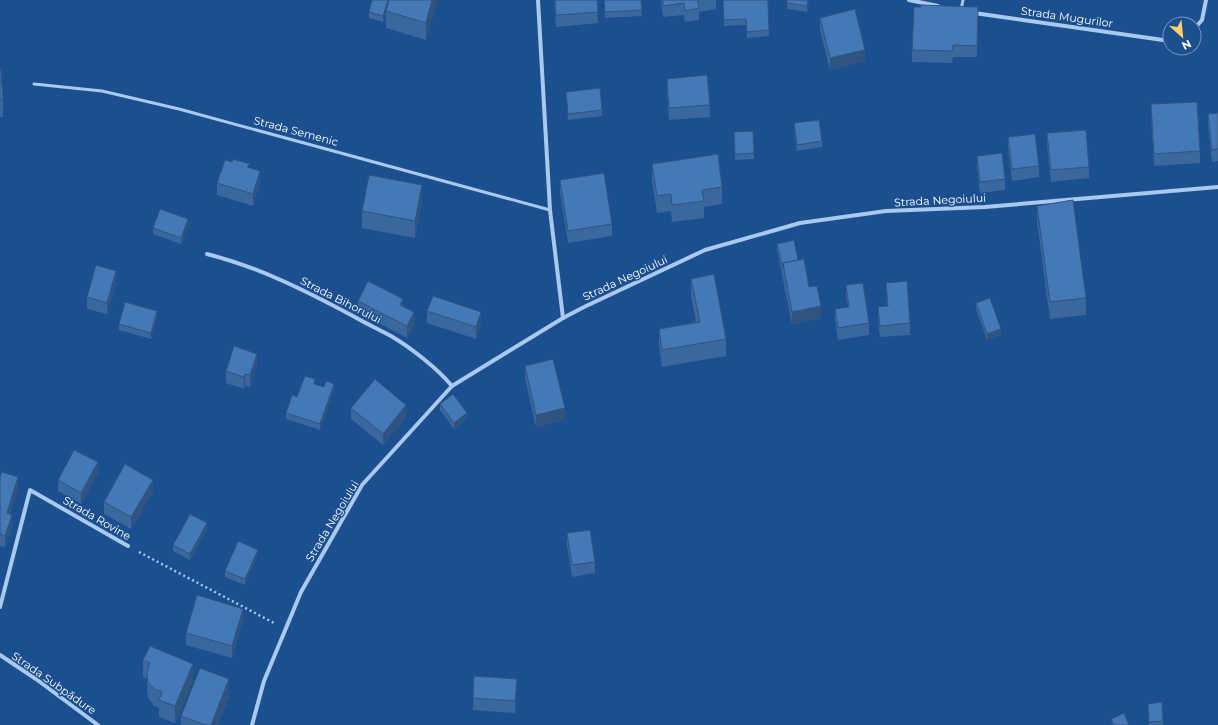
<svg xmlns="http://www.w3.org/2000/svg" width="1218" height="725" font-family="Montserrat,sans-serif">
<rect width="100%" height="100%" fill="#1b4f8f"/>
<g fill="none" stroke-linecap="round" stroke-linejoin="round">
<path stroke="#a9c9ee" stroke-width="2.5" stroke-dasharray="2 3" stroke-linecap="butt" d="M 139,552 L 274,623"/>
<g stroke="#a9c9ee" stroke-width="3">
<path d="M 961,10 L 963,0"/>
<path d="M 34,84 L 102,91 L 179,109 L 550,210"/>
</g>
<g stroke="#a9c9ee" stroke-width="4">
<path d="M 538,0 L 550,210 L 563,318"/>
<path d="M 909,0 L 938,6"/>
<path d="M 974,13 L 1170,41"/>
<path d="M 1194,29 L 1202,20 L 1206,0"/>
<path d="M 207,254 C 259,267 306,291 353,316 C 365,323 378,329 391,336 C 410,347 438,369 452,386"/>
<path d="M 0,607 L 30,490 L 128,546"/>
<path d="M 0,655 L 36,679 L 98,725"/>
<path d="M 252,725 L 264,681 L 301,592 L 362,485 L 452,386 L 563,318 L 584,307 L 705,250 L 800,223 L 886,211 L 985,207 L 1218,187"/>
</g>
</g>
<g fill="#3a679d">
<path d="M 372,0 L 437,0 L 426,40 L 386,28 L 386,14 L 383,22 L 369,18 L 369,12 Z"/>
<path d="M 554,0 L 597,0 L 598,23 L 556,27 Z"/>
<path d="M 604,0 L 641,0 L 642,16 L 605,18 Z"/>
<path d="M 661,0 L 716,0 L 716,9 L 699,12 L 699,20 L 685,22 L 684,15 L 663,17 Z"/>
<path d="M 723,0 L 768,0 L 769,36 L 747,38 L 746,25 L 724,26 Z"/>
<path d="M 787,0 L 809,0 L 807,12 L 787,9 Z"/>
<path d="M 820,18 L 865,61 L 830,70 L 820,30 Z"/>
<path d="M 978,18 L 977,57 L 953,57 L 952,63 L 912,62 L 912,50 Z"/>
<path d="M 0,70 L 3,100 L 3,117 L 0,117 Z"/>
<path d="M 667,79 L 710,105 L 710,117 L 669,120 L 667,91 Z"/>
<path d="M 566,92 L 602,110 L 602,116 L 568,120 Z"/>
<path d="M 1151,104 L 1200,151 L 1200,163 L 1154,166 L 1151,116 Z"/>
<path d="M 1218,113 L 1218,161 L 1212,162 L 1208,126 L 1208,114 Z"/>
<path d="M 794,123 L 822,141 L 822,147 L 797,151 L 794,129 Z"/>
<path d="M 1047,133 L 1089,167 L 1089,178 L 1051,182 L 1047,145 Z"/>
<path d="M 1008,137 L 1039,166 L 1039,177 L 1012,181 L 1008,149 Z"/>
<path d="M 734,138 L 754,153 L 754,159 L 735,160 Z"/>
<path d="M 977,156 L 1005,179 L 1005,190 L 980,193 L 977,168 Z"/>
<path d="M 652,164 L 722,187 L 722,204 L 704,207 L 704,218 L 672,222 L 671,211 L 657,213 L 652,181 Z"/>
<path d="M 250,168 L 260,182 L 253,206 L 217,195 L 217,183 Z"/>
<path d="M 560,180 L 612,224 L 612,236 L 568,243 L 560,192 Z"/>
<path d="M 422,202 L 415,238 L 362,228 L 362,211 Z"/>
<path d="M 1037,206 L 1086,298 L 1086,315 L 1050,319 L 1037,222 Z"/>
<path d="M 188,225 L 181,244 L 153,234 L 153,228 Z"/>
<path d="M 777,244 L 798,260 L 809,287 L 821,318 L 792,324 L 777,250 Z"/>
<path d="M 691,279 L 726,339 L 726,356 L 662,367 L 659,346 L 659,329 L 696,322 L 691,296 Z"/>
<path d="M 116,283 L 107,314 L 87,309 L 87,297 Z"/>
<path d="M 886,283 L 910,323 L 910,335 L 880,337 L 878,319 L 878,307 L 887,306 Z"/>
<path d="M 846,285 L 869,323 L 869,335 L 838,340 L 835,321 L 835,309 L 848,307 L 846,297 Z"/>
<path d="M 358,301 L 403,307 L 414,324 L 407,338 L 358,312 Z"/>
<path d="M 976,303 L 1001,335 L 987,340 L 976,309 Z"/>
<path d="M 427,311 L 481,324 L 476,339 L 427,323 Z"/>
<path d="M 157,317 L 151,339 L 119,330 L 119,324 Z"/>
<path d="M 257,365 L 250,387 L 245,386 L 244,389 L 226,383 L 226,371 Z"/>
<path d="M 525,366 L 565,420 L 536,427 L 525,378 Z"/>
<path d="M 315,384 L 334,390 L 320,430 L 286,419 L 286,413 L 297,397 Z"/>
<path d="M 440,404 L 467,419 L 454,429 L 440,410 Z"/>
<path d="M 351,408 L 406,417 L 383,445 L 351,419 Z"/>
<path d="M 98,474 L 81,504 L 58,491 L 58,480 Z"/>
<path d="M 0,477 L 18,489 L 10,514 L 12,526 L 5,547 L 0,546 Z"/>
<path d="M 153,491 L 131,529 L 104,514 L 104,502 Z"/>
<path d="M 207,529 L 190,560 L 173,551 L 173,545 Z"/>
<path d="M 567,533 L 595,562 L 595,573 L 572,577 L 567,545 Z"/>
<path d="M 258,555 L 245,585 L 225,577 L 225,571 Z"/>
<path d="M 243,621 L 232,658 L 186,645 L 186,633 Z"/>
<path d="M 143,660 L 193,681 L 175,723 L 159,717 L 159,708 L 154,706 L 148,698 L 147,688 L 147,679 L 143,677 Z"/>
<path d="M 517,691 L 515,713 L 473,710 L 473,698 Z"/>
<path d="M 229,696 L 218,725 L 181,725 L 181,716 Z"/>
<path d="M 1148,704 L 1163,721 L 1163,725 L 1149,725 Z"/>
<path d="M 1111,719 L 1129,725 L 1112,725 Z"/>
</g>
<g fill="#305480">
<path d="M 388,0 L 390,0 L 386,11 L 386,14 L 383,22 L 383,16 Z"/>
<path d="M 432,0 L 437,0 L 426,40 L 426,23 Z"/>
<path d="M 808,0 L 809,0 L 807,12 L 807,6 Z"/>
<path d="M 865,50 L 865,61 L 830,70 L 830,58 Z"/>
<path d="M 260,171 L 260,182 L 253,206 L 253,194 Z"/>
<path d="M 422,185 L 422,202 L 415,238 L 415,221 Z"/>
<path d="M 188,219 L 188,225 L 181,244 L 181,238 Z"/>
<path d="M 116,271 L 116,283 L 107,314 L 107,303 Z"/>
<path d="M 403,299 L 403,311 L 400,305 Z"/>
<path d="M 821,306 L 821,318 L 792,324 L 792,312 Z"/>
<path d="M 157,311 L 157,317 L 151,339 L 151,333 Z"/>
<path d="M 414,312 L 414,324 L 407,338 L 407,326 Z"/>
<path d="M 481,312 L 481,324 L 476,339 L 476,327 Z"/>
<path d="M 1001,329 L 1001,335 L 987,340 L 987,334 Z"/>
<path d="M 257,354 L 257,365 L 250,387 L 250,375 Z"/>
<path d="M 245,374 L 245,386 L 244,389 L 244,377 Z"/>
<path d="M 334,384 L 334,390 L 320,430 L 320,424 Z"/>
<path d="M 406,405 L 406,417 L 383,445 L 383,434 Z"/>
<path d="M 565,408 L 565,420 L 536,427 L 536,415 Z"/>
<path d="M 467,413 L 467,419 L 454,429 L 454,423 Z"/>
<path d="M 98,462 L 98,474 L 81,504 L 81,493 Z"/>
<path d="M 18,477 L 18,489 L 7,525 L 7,513 Z"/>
<path d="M 153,480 L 153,491 L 131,529 L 131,517 Z"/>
<path d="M 12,515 L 12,526 L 5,547 L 5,536 Z"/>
<path d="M 207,523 L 207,529 L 190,560 L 190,554 Z"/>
<path d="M 258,550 L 258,555 L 245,585 L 245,579 Z"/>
<path d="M 243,609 L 243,621 L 232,658 L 232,646 Z"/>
<path d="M 193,664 L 193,681 L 175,723 L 175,706 Z"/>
<path d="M 229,679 L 229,696 L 218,725 L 211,725 Z"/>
<path d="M 517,679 L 517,691 L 515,713 L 515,701 Z"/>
</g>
<g fill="#4478b7" stroke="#305480">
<path d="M 372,0 L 388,0 L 383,16 L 369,12 Z"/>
<path d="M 389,0 L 432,0 L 426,23 L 386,11 Z"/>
<path d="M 555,0 L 597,0 L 598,12 L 556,15 Z"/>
<path d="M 604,0 L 641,0 L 642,10 L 605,12 Z"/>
<path d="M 663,0 L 698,0 L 699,8 L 685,11 L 684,3 L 663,6 Z"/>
<path d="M 723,0 L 768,0 L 769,30 L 747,32 L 746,19 L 724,20 Z"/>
<path d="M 787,0 L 808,0 L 807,6 L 787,3 Z"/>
<path d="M 921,5 L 978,7 L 977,46 L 953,45 L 952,51 L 912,50 L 914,7 L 921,7 Z"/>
<path d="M 855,9 L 865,50 L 830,58 L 820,18 Z"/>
<path d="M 0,70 L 1,70 L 3,100 L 0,100 Z"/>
<path d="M 707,75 L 710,105 L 669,108 L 667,79 Z"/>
<path d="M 600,88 L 602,110 L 568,114 L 566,92 Z"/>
<path d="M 1197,102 L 1200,151 L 1154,154 L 1151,104 Z"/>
<path d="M 1218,113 L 1218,149 L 1212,150 L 1208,114 Z"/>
<path d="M 819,120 L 822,141 L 797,145 L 794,123 Z"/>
<path d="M 1086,130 L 1089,167 L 1051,170 L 1047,133 Z"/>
<path d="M 753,131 L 754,153 L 735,154 L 734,132 Z"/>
<path d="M 1035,134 L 1039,166 L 1012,169 L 1008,137 Z"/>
<path d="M 1002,153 L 1005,179 L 980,182 L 977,156 Z"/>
<path d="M 718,154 L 722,187 L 702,190 L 704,201 L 672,205 L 671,194 L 657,196 L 652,164 Z"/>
<path d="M 233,159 L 250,164 L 247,167 L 260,171 L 253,194 L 217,183 L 225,160 L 232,162 Z"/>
<path d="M 604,173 L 612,224 L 568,231 L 560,180 Z"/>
<path d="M 369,175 L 422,185 L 415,221 L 362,211 Z"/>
<path d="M 1073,200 L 1086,298 L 1050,302 L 1037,206 Z"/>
<path d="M 160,209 L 188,219 L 181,238 L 153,228 Z"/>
<path d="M 794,240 L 798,260 L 783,263 L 783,269 L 777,244 Z"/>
<path d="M 804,259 L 809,287 L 817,286 L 821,306 L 792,312 L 783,263 Z"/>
<path d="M 96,265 L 116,271 L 107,303 L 87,297 Z"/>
<path d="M 714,274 L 726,339 L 662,350 L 659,329 L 700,322 L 691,279 Z"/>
<path d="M 368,281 L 403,299 L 400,305 L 414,312 L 407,326 L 358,301 Z"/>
<path d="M 907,281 L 910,323 L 880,326 L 878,307 L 888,306 L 886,283 Z"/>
<path d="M 863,283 L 869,323 L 838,328 L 835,309 L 849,307 L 846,285 Z"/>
<path d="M 433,296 L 481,312 L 476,327 L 427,311 Z"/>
<path d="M 990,298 L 1001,329 L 987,334 L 976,303 Z"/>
<path d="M 125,302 L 157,311 L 151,333 L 119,324 Z"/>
<path d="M 234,346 L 257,354 L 250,375 L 245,374 L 244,377 L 226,371 Z"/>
<path d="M 553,359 L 565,408 L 536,415 L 525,366 Z"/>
<path d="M 305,376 L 315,379 L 314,384 L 324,387 L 326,381 L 334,384 L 320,424 L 286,413 L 292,395 L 297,397 Z"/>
<path d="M 375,379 L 406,405 L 383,434 L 351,408 Z"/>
<path d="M 453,394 L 467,413 L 454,423 L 440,404 Z"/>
<path d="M 74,450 L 98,462 L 81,493 L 58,480 Z"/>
<path d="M 125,464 L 153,480 L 131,517 L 104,502 Z"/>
<path d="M 2,472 L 18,477 L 7,513 L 12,515 L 5,536 L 0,534 L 0,477 Z"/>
<path d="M 190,514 L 207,523 L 190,554 L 173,545 Z"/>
<path d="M 590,530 L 595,562 L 572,565 L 567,533 Z"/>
<path d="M 238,541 L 258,550 L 245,579 L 225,571 Z"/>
<path d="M 197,595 L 243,609 L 232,646 L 186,633 Z"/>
<path d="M 150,646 L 193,664 L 175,706 L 159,700 L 162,692 L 154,689 L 148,682 L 147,672 L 150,663 L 143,660 Z"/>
<path d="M 200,668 L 229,679 L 211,725 L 206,725 L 181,716 Z"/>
<path d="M 474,676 L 517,679 L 515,701 L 473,698 Z"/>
<path d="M 1162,702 L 1163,721 L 1149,722 L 1148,704 Z"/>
<path d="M 1124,713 L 1129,725 L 1114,725 L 1111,719 Z"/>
</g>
<g text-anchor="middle" stroke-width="3" stroke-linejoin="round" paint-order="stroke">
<g font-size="11" fill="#fff" stroke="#1b4f8f">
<text transform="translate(1067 17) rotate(8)" y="4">Strada Mugurilor</text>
<text transform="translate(296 131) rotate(15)" y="4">Strada Semenic</text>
<text transform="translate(940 200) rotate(-3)" y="4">Strada Negoiului</text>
<text transform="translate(625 278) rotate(-25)" y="4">Strada Negoiului</text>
<text transform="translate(341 300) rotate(27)" y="4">Strada Bihorului</text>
<text transform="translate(97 518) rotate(30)" y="4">Strada Rovine</text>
<text transform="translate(332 521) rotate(-59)" y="4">Strada Negoiului</text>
<text transform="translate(54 683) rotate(35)" y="4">Strada Subpădure</text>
</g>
</g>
<g transform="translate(1182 36) rotate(153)"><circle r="19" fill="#1b4f8f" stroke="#7695bc"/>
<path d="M0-3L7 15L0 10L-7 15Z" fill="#ffd166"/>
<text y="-6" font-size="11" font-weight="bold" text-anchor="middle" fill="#ffffff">N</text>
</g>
</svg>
